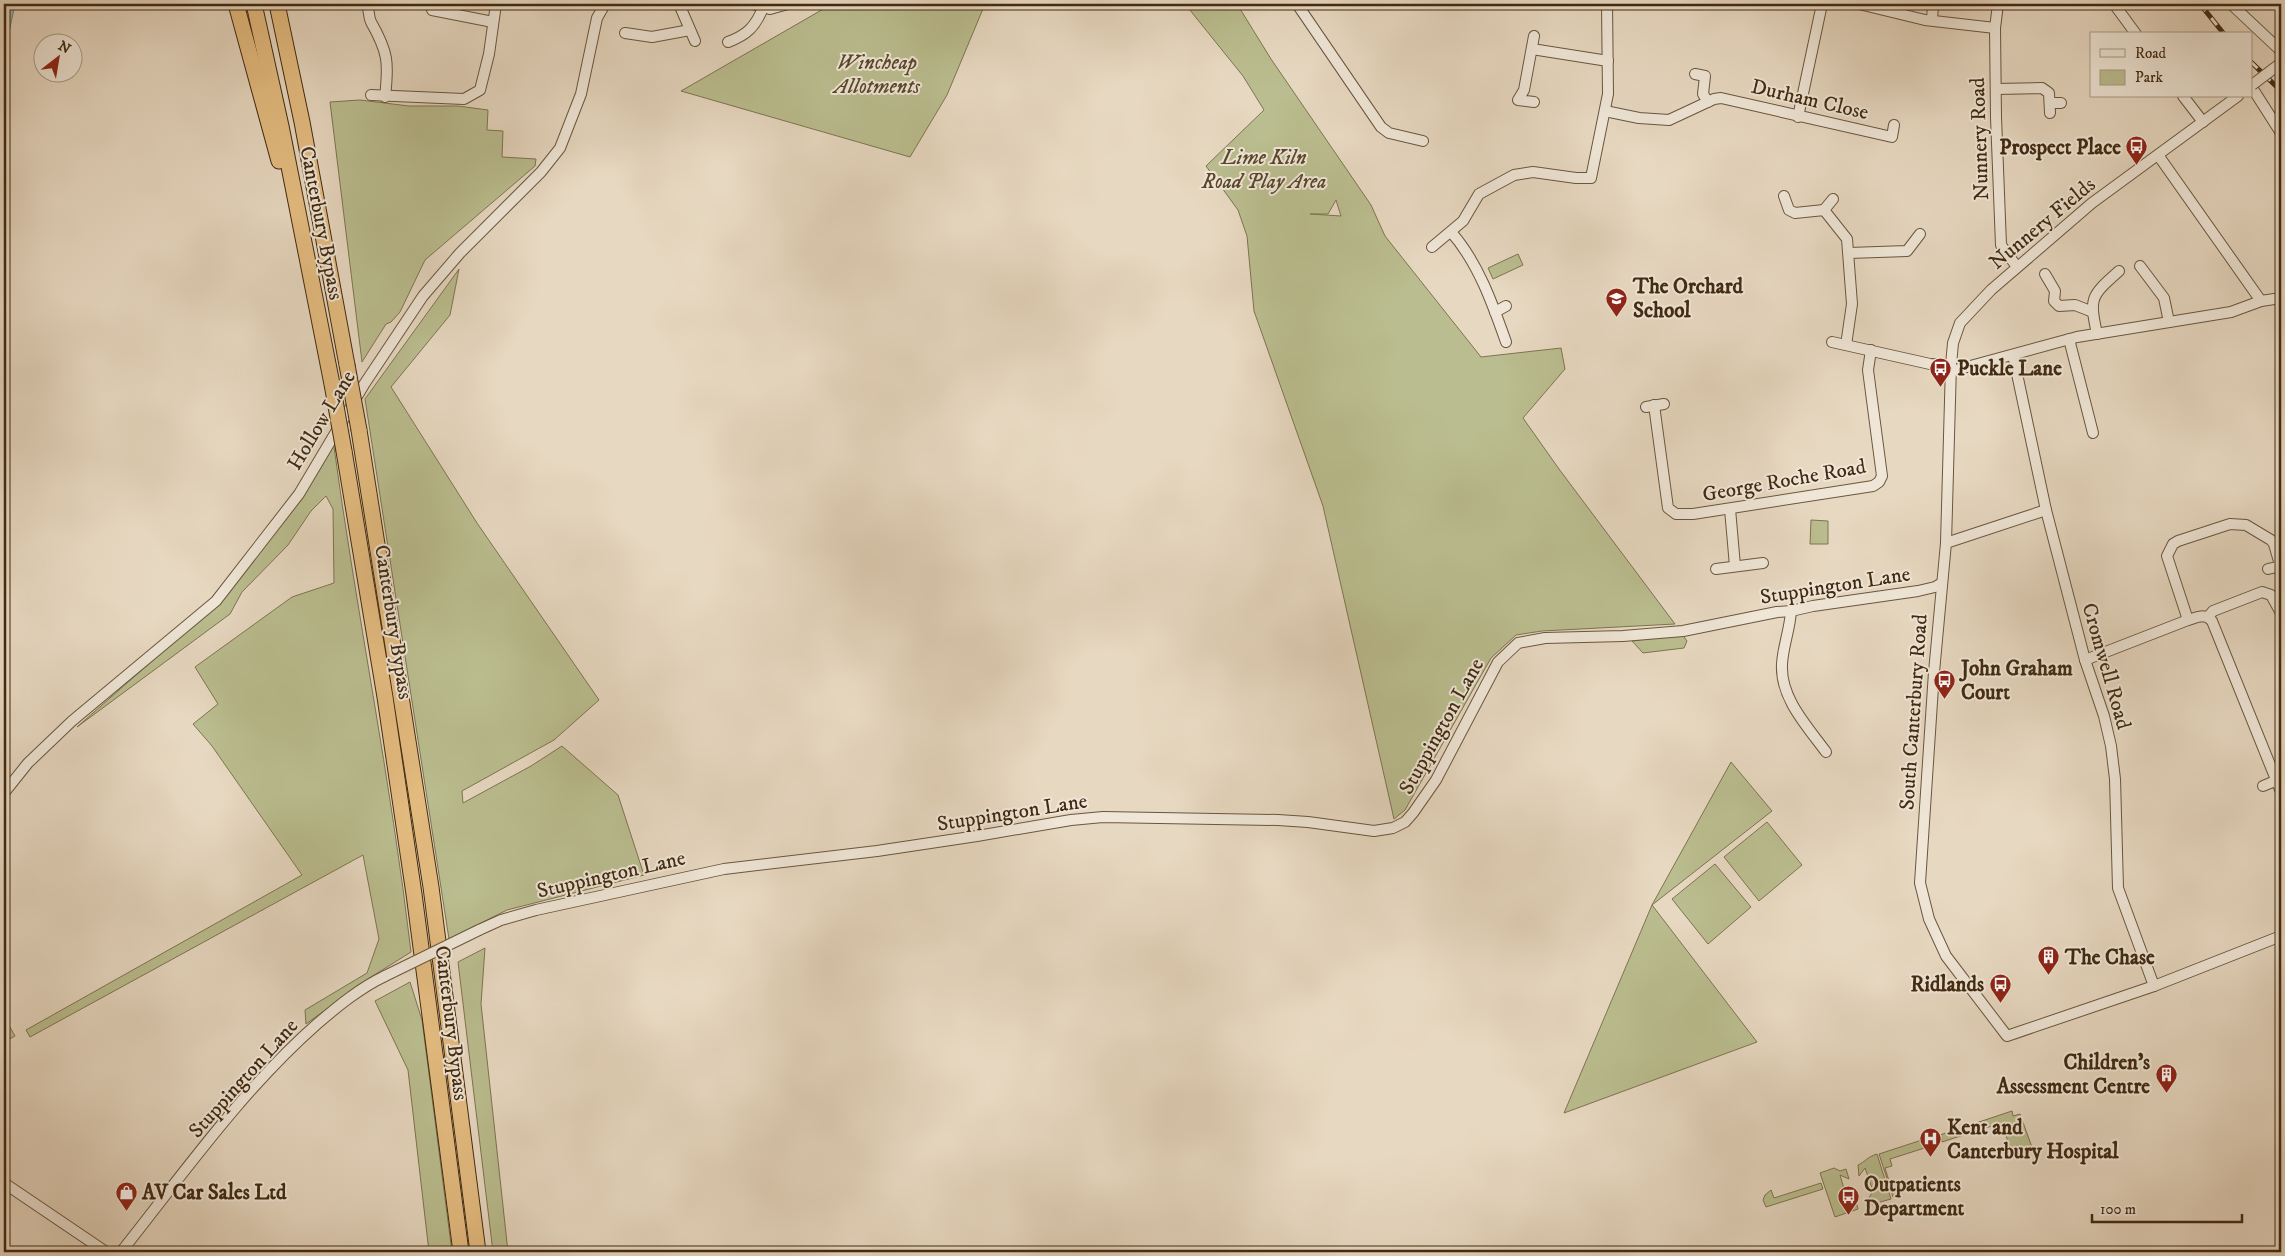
<svg xmlns="http://www.w3.org/2000/svg" width="2285" height="1256" font-family="'IM FELL DW Pica',serif">
<rect width="100%" height="100%" fill="#e7d8c1"/>
<filter id="stains"><feTurbulence type="fractalNoise" baseFrequency=".004" numOctaves="4"/><feColorMatrix values="0 0 0 0 .2 0 0 0 0 .09 0 0 0 0 .02 0 0 0 .5 -.17"/></filter>
<radialGradient id="worn" r=".72"><stop offset=".6" stop-color="#630" stop-opacity="0"/><stop offset="1" stop-color="#630" stop-opacity=".3"/></radialGradient>
<g fill="#babd8f" stroke="#7e7450" fill-rule="evenodd">
<path d="M 832,4 L 985,4 L 947,95 L 910,157 L 681,91 Z"/>
<path d="M 1185,4 L 1237,4 L 1271,59 L 1371,205 L 1385,236 L 1481,357 L 1561,348 L 1565,369 L 1523,418 L 1559,469 L 1675,624 L 1542,631 L 1516,635 L 1491,658 L 1405,810 L 1394,819 L 1323,506 L 1254,311 L 1247,236 L 1238,210 L 1206,166 L 1264,110 L 1243,76 ZM 1336,200 L 1341,216 L 1310,214 L 1328,214 Z"/>
<path d="M 360,100 L 409,106 L 458,106 L 488,110 L 487,130 L 503,131 L 502,157 L 536,159 L 535,166 L 425,260 L 400,312 L 391,322 L 386,324 L 362,362 L 330,102 Z"/>
<path d="M 1518,254 L 1523,265 L 1493,279 L 1488,268 Z"/>
<path d="M 459,269 L 450,315 L 391,387 L 477,523 L 599,700 L 554,740 L 462,791 L 463,803 L 531,766 L 562,746 L 618,795 L 644,875 L 507,910 L 449,939 L 365,399 Z"/>
<path d="M 333,440 C 356,611 391,780 411,952 L 371,977 L 306,1024 L 305,1010 L 367,973 L 379,939 L 363,855 L 30,1037 L 26,1030 L 302,875 L 212,746 L 193,724 L 218,704 L 195,667 L 292,597 L 334,583 L 333,509 L 326,496 L 311,511 L 288,545 L 242,592 L 230,614 L 77,727 L 218,603 Z"/>
<path d="M 1811,520 L 1828,521 L 1828,544 L 1810,544 Z"/>
<path d="M 1682,634 L 1687,641 L 1684,648 L 1643,653 L 1632,641 Z"/>
<path d="M 1731,762 L 1772,811 L 1652,905 L 1757,1042 L 1564,1113 L 1652,905 Z"/>
<path d="M 1767,822 L 1802,865 L 1759,901 L 1724,857 Z"/>
<path d="M 1715,864 L 1751,907 L 1708,944 L 1672,899 Z"/>
<path d="M 485,948 L 481,1004 L 508,1252 L 493,1252 L 458,962 Z"/>
<path d="M 410,982 L 422,1020 L 452,1252 L 429,1252 L 408,1070 L 375,1001 Z"/>
<path d="M 7,1022 L 15,1036 L 4,1042 L 4,1023 Z"/>
<path d="M 2012,1111 L 2013,1116 L 2020,1114 L 2033,1150 L 2020,1155 L 2017,1146 L 2010,1147 L 2004,1130 L 1997,1132 L 1995,1125 L 1942,1142 L 1940,1135 Z"/>
<path d="M 1931,1137 L 1934,1145 L 1890,1159 L 1892,1166 L 1885,1168 L 1894,1197 L 1893,1197 L 1879,1154 Z"/>
<path d="M 1877,1154 L 1891,1199 L 1869,1205 L 1867,1201 L 1873,1191 L 1865,1168 L 1859,1176 L 1858,1165 C 1865,1162 1867,1157 1877,1154 Z"/>
<path d="M 1834,1168 L 1840,1171 L 1846,1169 L 1849,1179 L 1840,1175 L 1847,1199 L 1857,1205 L 1858,1209 L 1835,1217 L 1820,1173 Z"/>
<path d="M 1821,1183 L 1823,1189 L 1766,1207 L 1763,1200 L 1765,1195 L 1771,1190 L 1774,1198 Z"/>
</g>
<path fill="#98b9b9" stroke="#758076" d="M 4,4 L 15,4 L 9,32 L 4,38 Z"/>
<g fill="none" stroke-linecap="round" stroke-linejoin="round">
<defs>
<g id="minor">
<path d="M 366,4 C 370,10 368,16 371,22 C 388,52 389,62 385,97"/>
<path d="M 679,4 L 695,41"/>
<path d="M 753,4 L 770,9 L 788,4"/>
<path d="M 1297,4 L 1381,127 L 1389,133 L 1423,141"/>
<path d="M 1859,4 L 1925,20 L 1995,28"/>
<path d="M 1998,4 L 1995,28 L 1996,117 L 2001,245 L 2017,267"/>
<path d="M 2114,4 L 2136,34"/>
<path d="M 2231,4 L 2281,51"/>
<path d="M 432,10 L 493,22"/>
<path d="M 1932,20 L 1933,4"/>
<path d="M 625,33 L 652,37 L 690,30"/>
<path d="M 728,42 C 747,35 755,27 763,8"/>
<path d="M 1532,49 L 1608,61"/>
<path d="M 1695,74 L 1705,76 L 1703,94 L 1708,102"/>
<path d="M 2251,86 L 2281,133"/>
<path d="M 1996,89 L 2042,88 L 2049,93 L 2050,113"/>
<path d="M 371,95 L 464,99 L 480,90 L 489,54 L 496,4"/>
<path d="M 2183,96 L 2203,122"/>
<path d="M 2238,96 L 2092,203 L 1991,290 L 1960,323 L 1953,343 L 1951,365 L 1946,543 L 1934,672 L 1920,883 L 1929,919 L 1946,956 L 2007,1036 L 2154,986 L 2281,936"/>
<path d="M 1534,102 L 1518,100 L 1524,90 L 1534,36"/>
<path d="M 2050,103 L 2061,103"/>
<path d="M 1605,111 L 1639,118 L 1669,120 L 1714,99 L 1721,98 L 1892,137 L 1894,125"/>
<path d="M 1798,117 L 1822,4"/>
<path d="M 2158,155 L 2261,301"/>
<path d="M 1784,196 L 1789,210 L 1795,213 L 1824,210 L 1847,239 L 1852,304 L 1846,345"/>
<path d="M 1824,210 L 1833,199"/>
<path d="M 1451,232 C 1478,262 1493,305 1506,342"/>
<path d="M 1432,247 L 1463,221 L 1479,194 L 1514,175 L 1533,172 L 1576,178 L 1591,178 L 1608,94 L 1607,4"/>
<path d="M 1849,253 L 1907,251 L 1920,234"/>
<path d="M 2140,266 L 2164,298 L 2169,322"/>
<path d="M 2045,274 L 2055,291 L 2054,301 L 2059,306 L 2075,305 L 2093,312"/>
<path d="M 1495,312 L 1506,306"/>
<path d="M 2097,334 C 2089,297 2091,296 2119,271"/>
<path d="M 2069,339 L 2093,433"/>
<path d="M 1832,342 L 1930,364 L 1951,365"/>
<path d="M 2013,355 L 2046,510 L 2085,660 L 2104,716 L 2111,746 L 2115,779 L 2118,888 L 2154,986"/>
<path d="M 1952,371 L 2077,337 L 2231,312 L 2261,301 L 2281,298"/>
<path d="M 1654,405 L 1668,508 L 1676,514 L 1693,514 L 1873,486 L 1879,482 L 1882,476 L 1868,370 L 1871,350"/>
<path d="M 1646,407 L 1664,404"/>
<path d="M 1730,509 L 1735,566"/>
<path d="M 1946,543 L 2046,510"/>
<path d="M 1716,569 L 1763,563"/>
<path d="M 2268,569 L 2281,566"/>
<path d="M 1791,611 C 1790,629 1783,646 1782,664 C 1780,698 1807,726 1826,752"/>
<path d="M 2208,617 L 2213,611 L 2262,592 L 2271,595 L 2281,613"/>
<path d="M 2188,620 L 2167,556 L 2173,544 L 2178,541 L 2230,524 L 2246,525 L 2271,540 L 2274,544 L 2281,568"/>
<path d="M 2085,660 L 2188,620 C 2198,617 2205,613 2212,621 L 2281,792"/>
<path d="M 2263,786 L 2275,781"/>
<path d="M 4,793 L 28,763 L 72,721 L 216,601 L 299,494 L 365,383 L 423,296 L 460,253 L 541,172 L 560,148 L 581,94 L 597,18 L 605,4"/>
<path d="M 479,930 L 501,920 L 536,910 L 724,869 L 877,851 L 977,836 L 1071,820 L 1103,817 L 1278,820 L 1308,822 L 1374,831 L 1393,828 L 1405,822 L 1413,813 L 1436,780 L 1498,662 L 1518,643 L 1545,638 L 1623,636 L 1683,631 L 1777,612 L 1791,611 L 1813,606 L 1918,591 L 1935,587 L 1942,583"/>
<path d="M 4,1183 L 106,1252"/>
<path d="M 121,1252 C 183,1174 242,1090 317,1024 C 338,1006 360,988 385,976"/>
</g>
<g id="highway">
<path d="M 236,4 L 279,161"/>
<path d="M 254,4 L 281,126 L 332,384"/>
<path d="M 277,4 L 302,122 L 347,365"/>
<path d="M 359,430 L 431,887 L 478,1252"/>
<path d="M 344,451 L 385,697 L 414,894 L 461,1252"/>
</g>
</defs>
<use href="#minor" stroke="#6a563e" stroke-width="12"/>
<use href="#highway" stroke="#412a12" stroke-width="17"/>
<use href="#minor" stroke="#efe6d7" stroke-width="10"/>
<use href="#highway" stroke="#e4bc80" stroke-width="15"/>
<defs>
<g id="rail">
<path d="M 2200,4 L 2224,34"/>
<path d="M 2251,62 L 2281,91"/>
</g>
</defs>
<use href="#rail" stroke="#412a12" stroke-width="5"/>
<use href="#rail" stroke="#efe6d7" stroke-width="3" stroke-dasharray="9" stroke-linecap="butt"/>
<defs>
<g id="minor-bridge">
<path d="M 2252,85 L 2281,63"/>
<path d="M 385,976 L 479,930"/>
</g>
<g id="highway-bridge">
<path d="M 347,365 L 359,430"/>
<path d="M 332,384 L 344,451"/>
</g>
</defs>
<use href="#minor-bridge" stroke="#6a563e" stroke-width="12" stroke-linecap="butt"/>
<use href="#highway-bridge" stroke="#412a12" stroke-width="17" stroke-linecap="butt"/>
<use href="#minor-bridge" stroke="#efe6d7" stroke-width="10"/>
<use href="#highway-bridge" stroke="#e4bc80" stroke-width="15"/>
</g>
<defs>
<symbol id="bus-pin" viewBox="-11 -11 22 30"><path d="M0 17L-7.5 6A9.5 9.5 0 1 1 7.5 6Z" fill="#8f2418" stroke="#efe6d7"/><path d="M-5-6H5V4H4V6H2V4H-2V6H-4V4H-5ZM-3.5-4V0h7V-4ZM-3.5 1.2v1.5H-2V1.2ZM2 1.2v1.5H3.5V1.2Z" fill="#fff"/></symbol>
<symbol id="school-pin" viewBox="-11 -11 22 30"><path d="M0 17L-7.5 6A9.5 9.5 0 1 1 7.5 6Z" fill="#8f2418" stroke="#efe6d7"/><path d="M0-5L7-2L0 1L-7-2ZM-4 1L0 2.5L4 1V4Q0 6-4 4Z" fill="#fff"/></symbol>
<symbol id="building-pin" viewBox="-11 -11 22 30"><path d="M0 17L-7.5 6A9.5 9.5 0 1 1 7.5 6Z" fill="#8f2418" stroke="#efe6d7"/><path d="M-4-6H4V6H1V3H-1V6H-4ZM-2.5-4.3h1.7v1.8h-1.7ZM.8-4.3h1.7v1.8H.8ZM-2.5-1h1.7V.8h-1.7ZM.8-1h1.7V.8H.8Z" fill="#fff"/></symbol>
<symbol id="hospital-pin" viewBox="-11 -11 22 30"><path d="M0 17L-7.5 6A9.5 9.5 0 1 1 7.5 6Z" fill="#8f2418" stroke="#efe6d7"/><path d="M-5-5h3v3.5h4V-5h3V5h-3V1.5h-4V5h-3Z" fill="#fff"/></symbol>
<symbol id="shop-pin" viewBox="-11 -11 22 30"><path d="M0 17L-7.5 6A9.5 9.5 0 1 1 7.5 6Z" fill="#8f2418" stroke="#efe6d7"/><path d="M-5-2.5h2.3a2.7 3.5 0 0 1 5.4 0H5L5.5 6h-11ZM-1.5-2.5h3a1.5 2.3 0 0 0-3 0Z" fill="#fff"/></symbol>
</defs>
<g fill-rule="evenodd">
<use href="#bus-pin" x="2124" y="134" width="25" height="34"/>
<use href="#school-pin" x="1604" y="286" width="25" height="34"/>
<use href="#bus-pin" x="1928" y="356" width="25" height="34"/>
<use href="#bus-pin" x="1932" y="668" width="25" height="34"/>
<use href="#building-pin" x="2036" y="944" width="25" height="34"/>
<use href="#bus-pin" x="1988" y="972" width="25" height="34"/>
<use href="#building-pin" x="2154" y="1062" width="25" height="34"/>
<use href="#hospital-pin" x="1918" y="1126" width="25" height="34"/>
<use href="#shop-pin" x="114" y="1180" width="25" height="34"/>
<use href="#bus-pin" x="1836" y="1184" width="25" height="34"/>
</g>
<g text-anchor="middle" stroke-width="4" stroke-linejoin="round" paint-order="stroke">
<g font-size="21" font-style="italic" fill="#59472b" stroke="#efe6d7">
<text x="877" y="69">Wincheap<tspan x="877" dy="24">Allotments</tspan></text>
<text x="1264" y="164">Lime Kiln<tspan x="1264" dy="24">Road Play Area</tspan></text>
</g>
<g font-size="21" fill="#412a12" stroke="#efe6d7">
<text transform="translate(1810 99) rotate(13)" y="7">Durham Close</text>
<text transform="translate(1979 139) rotate(-92)" y="7">Nunnery Road</text>
<text transform="translate(322 223) rotate(79)" y="7">Canterbury Bypass</text>
<text transform="translate(2042 223) rotate(-40)" y="7">Nunnery Fields</text>
<text transform="translate(321 420) rotate(-59)" y="7">Hollow Lane</text>
<text transform="translate(1784 480) rotate(-10)" y="7">George Roche Road</text>
<text transform="translate(1835 585) rotate(-9)" y="7">Stuppington Lane</text>
<text transform="translate(394 622) rotate(81)" y="7">Canterbury Bypass</text>
<text transform="translate(2107 666) rotate(74)" y="7">Cromwell Road</text>
<text transform="translate(1913 712) rotate(-86)" y="7">South Canterbury Road</text>
<text transform="translate(1441 726) rotate(-61)" y="7">Stuppington Lane</text>
<text transform="translate(1012 812) rotate(-9)" y="7">Stuppington Lane</text>
<text transform="translate(611 874) rotate(-13)" y="7">Stuppington Lane</text>
<text transform="translate(452 1023) rotate(83)" y="7">Canterbury Bypass</text>
<text transform="translate(243 1078) rotate(-48)" y="7">Stuppington Lane</text>
</g>
<g font-size="21" font-weight="bold" fill="#412a12" stroke="#efe6d7" text-anchor="start">
<text x="2121" y="154" text-anchor="end">Prospect Place</text>
<text x="1633" y="293">The Orchard<tspan x="1633" dy="24">School</tspan></text>
<text x="1957" y="375">Puckle Lane</text>
<text x="1961" y="675">John Graham<tspan x="1961" dy="24">Court</tspan></text>
<text x="2065" y="964">The Chase</text>
<text x="1984" y="991" text-anchor="end">Ridlands</text>
<text x="2150" y="1069" text-anchor="end">Children's<tspan x="2150" dy="24">Assessment Centre</tspan></text>
<text x="1947" y="1134">Kent and<tspan x="1947" dy="24">Canterbury Hospital</tspan></text>
<text x="1864" y="1191">Outpatients<tspan x="1864" dy="24">Department</tspan></text>
<text x="142" y="1199">AV Car Sales Ltd</text>
</g>
</g>
<rect width="2285" height="1256" fill="none" stroke="#e7d8c1" stroke-width="20"/>
<rect x="5" y="5" width="2275" height="1246" fill="none" stroke="#412a12" stroke-width="2.5"/>
<rect x="10" y="10" width="2265" height="1236" fill="none" stroke="#412a12"/>
<rect x="2090" y="32" width="162" height="65" fill="#efe6d7" stroke="#a99b88"/>
<rect x="2100" y="49" width="25" height="8" fill="#efe6d7" stroke="#a99b88"/>
<text x="2135" y="58" font-size="15" fill="#412a12">Road</text>
<rect x="2100" y="70" width="25" height="15" fill="#babd8f" stroke="#a99b88"/>
<text x="2135" y="82" font-size="15" fill="#412a12">Park</text>
<g transform="translate(58 58) rotate(31)"><circle r="24" fill="#efe6d7" stroke="#a99b88"/>
<path d="M0-4L9 19L0 12L-9 19Z" fill="#8f2418"/>
<text y="-8" font-size="14" font-weight="bold" text-anchor="middle" fill="#412a12">N</text>
</g>
<path d="M2092 1214v8h150v-8" fill="none" stroke="#412a12" stroke-width="2.5"/>
<text x="2100" y="1214" font-size="15" fill="#412a12" stroke="#efe6d7" stroke-width="4" paint-order="stroke">100 m</text>
<rect width="100%" height="100%" filter="url(#stains)"/>
<rect width="100%" height="100%" fill="url(#worn)"/>
</svg>
